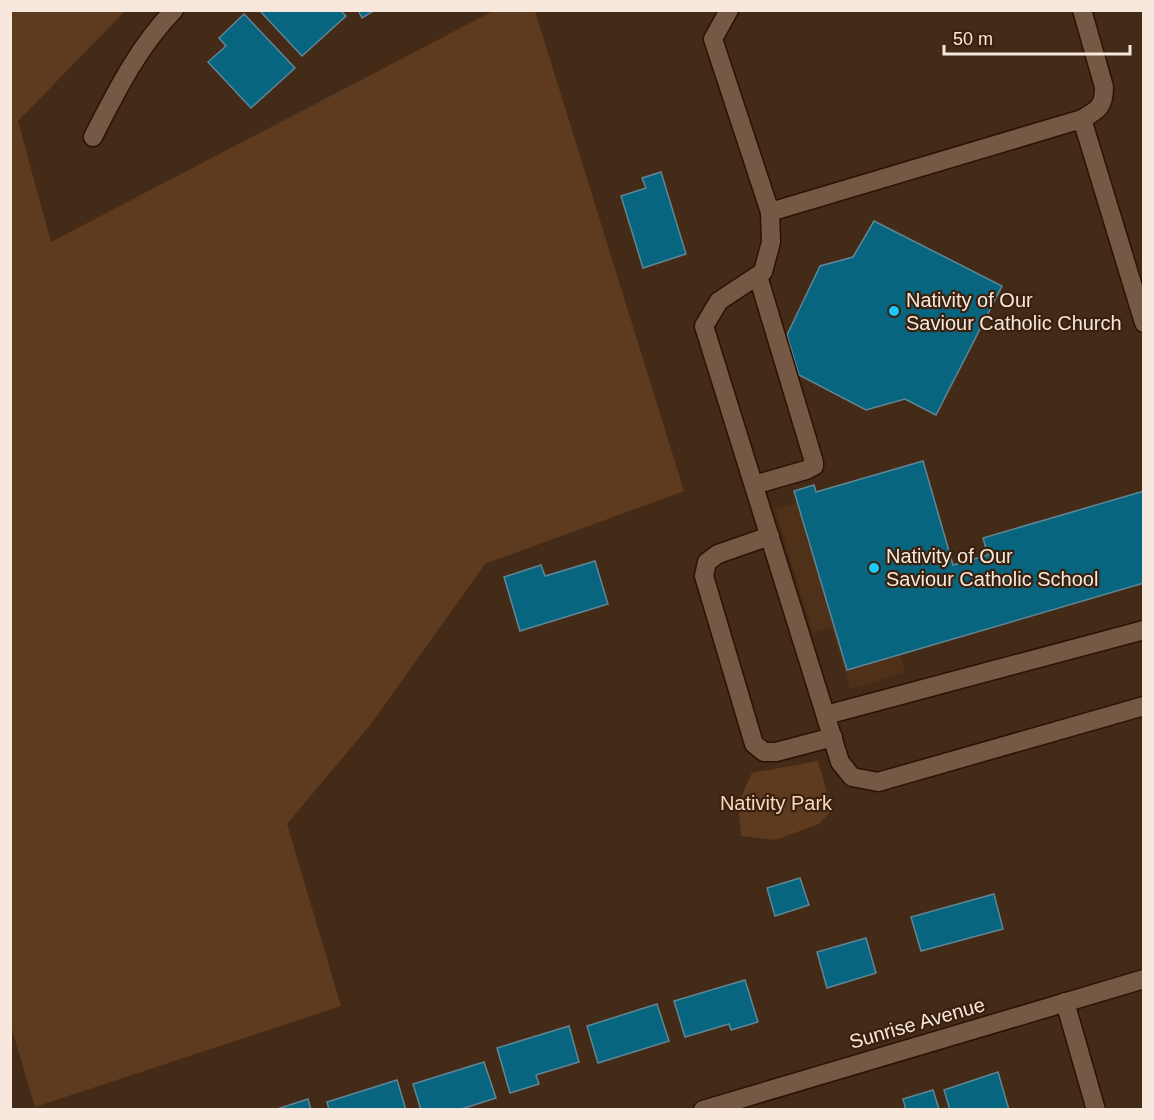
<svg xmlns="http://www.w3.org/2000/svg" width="1154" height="1120" font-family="Arial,sans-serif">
<rect width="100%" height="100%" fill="#442b18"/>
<path fill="#4f3018" d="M 925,465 L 972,632 L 900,654 L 905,673 L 850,689 L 832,628 L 813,633 L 775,509 Z"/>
<g fill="#5e3b1f">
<path d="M 11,10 L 125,11 L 18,121 L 51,242 L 493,11 L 535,11 L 684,491 L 485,564 L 371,724 L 287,824 L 341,1006 L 35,1107 L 10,1023 Z"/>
<path d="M 818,761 L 832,810 L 819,824 L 775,840 L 741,836 L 738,803 L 752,773 Z"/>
</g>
<g fill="#08657f" stroke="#608696" stroke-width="1.5">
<path d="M 340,10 L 346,16 L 302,56 L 260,11 Z"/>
<path d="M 358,10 L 375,10 L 362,18 Z"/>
<path d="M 244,14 L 295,68 L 251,108 L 208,62 L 226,46 L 219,38 Z"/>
<path d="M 661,172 L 686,254 L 643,268 L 621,196 L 646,188 L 642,178 Z"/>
<path d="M 874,221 L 1002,286 L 936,415 L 905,399 L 866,410 L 799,375 L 787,335 L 820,266 L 853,257 Z"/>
<path d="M 923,461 L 953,565 L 988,555 L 983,538 L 1144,491 L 1144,583 L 847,670 L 794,491 L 814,485 L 816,492 Z"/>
<path d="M 595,561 L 608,604 L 520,631 L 504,577 L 541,565 L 545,576 Z"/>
<path d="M 800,878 L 809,905 L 775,916 L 767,888 Z"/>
<path d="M 994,894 L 1003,929 L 921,951 L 911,917 Z"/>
<path d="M 866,938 L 876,973 L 827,988 L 817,952 Z"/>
<path d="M 745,980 L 758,1022 L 731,1030 L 729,1024 L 685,1037 L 674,1001 Z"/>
<path d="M 657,1004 L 669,1041 L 598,1063 L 587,1026 Z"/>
<path d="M 569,1026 L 579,1062 L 536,1075 L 539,1084 L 510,1093 L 497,1048 Z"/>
<path d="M 484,1062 L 496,1098 L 458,1110 L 421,1110 L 413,1084 Z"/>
<path d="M 998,1072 L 1009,1110 L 950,1110 L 944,1090 Z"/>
<path d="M 397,1080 L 406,1110 L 329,1110 L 327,1102 Z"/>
<path d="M 933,1090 L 939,1109 L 906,1110 L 903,1099 Z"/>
<path d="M 308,1099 L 311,1110 L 274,1110 Z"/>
</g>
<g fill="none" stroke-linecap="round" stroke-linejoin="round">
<defs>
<g id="minor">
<path d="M 729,10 L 713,39 L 770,212 L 771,242 L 763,272 L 719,301 L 704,326 L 840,762 L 852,777 L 878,782 L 1144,706"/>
<path d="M 1082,10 L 1104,87 C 1104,107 1098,110 1082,119 L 1144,323"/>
<path d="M 93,137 C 116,92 138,47 174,10"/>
<path d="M 770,212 L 1082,119"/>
<path d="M 754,485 L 806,470 L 814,466 L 814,462 L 758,276"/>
<path d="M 770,536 L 718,554 L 707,562 L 704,576 L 754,744 L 764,752 L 776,752 L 833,737"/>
<path d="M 826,715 L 1144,630"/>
<path d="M 1065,1002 L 1096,1110"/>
<path d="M 703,1110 L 1144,979"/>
</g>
</defs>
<use href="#minor" stroke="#2a1302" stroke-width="21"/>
<use href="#minor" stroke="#755945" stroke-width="18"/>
</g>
<g fill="#19cafc" stroke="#3a210e" stroke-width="2">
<circle cx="894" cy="311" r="6"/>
<circle cx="874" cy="568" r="6"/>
</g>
<g text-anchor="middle" stroke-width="4.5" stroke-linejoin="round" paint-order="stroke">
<g font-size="20" fill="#f8e7dc" stroke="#3a210e" text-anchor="start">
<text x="906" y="307">Nativity of Our<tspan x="906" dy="23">Saviour Catholic Church</tspan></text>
<text x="886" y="563">Nativity of Our<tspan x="886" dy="23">Saviour Catholic School</tspan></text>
</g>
<g font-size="20" fill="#f7d7c1" stroke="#3a210e">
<text x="776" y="810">Nativity Park</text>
</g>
<g font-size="20" fill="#f8e7dc" stroke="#3a210e">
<text transform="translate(917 1023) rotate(-16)" y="7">Sunrise Avenue</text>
</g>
</g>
<rect width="1154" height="1120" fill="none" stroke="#f8e7dc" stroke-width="24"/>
<path d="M944 45v9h186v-9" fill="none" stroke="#f8e7dc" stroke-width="3"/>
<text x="953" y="45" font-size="18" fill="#f8e7dc" stroke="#3a210e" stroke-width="4.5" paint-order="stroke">50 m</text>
</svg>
